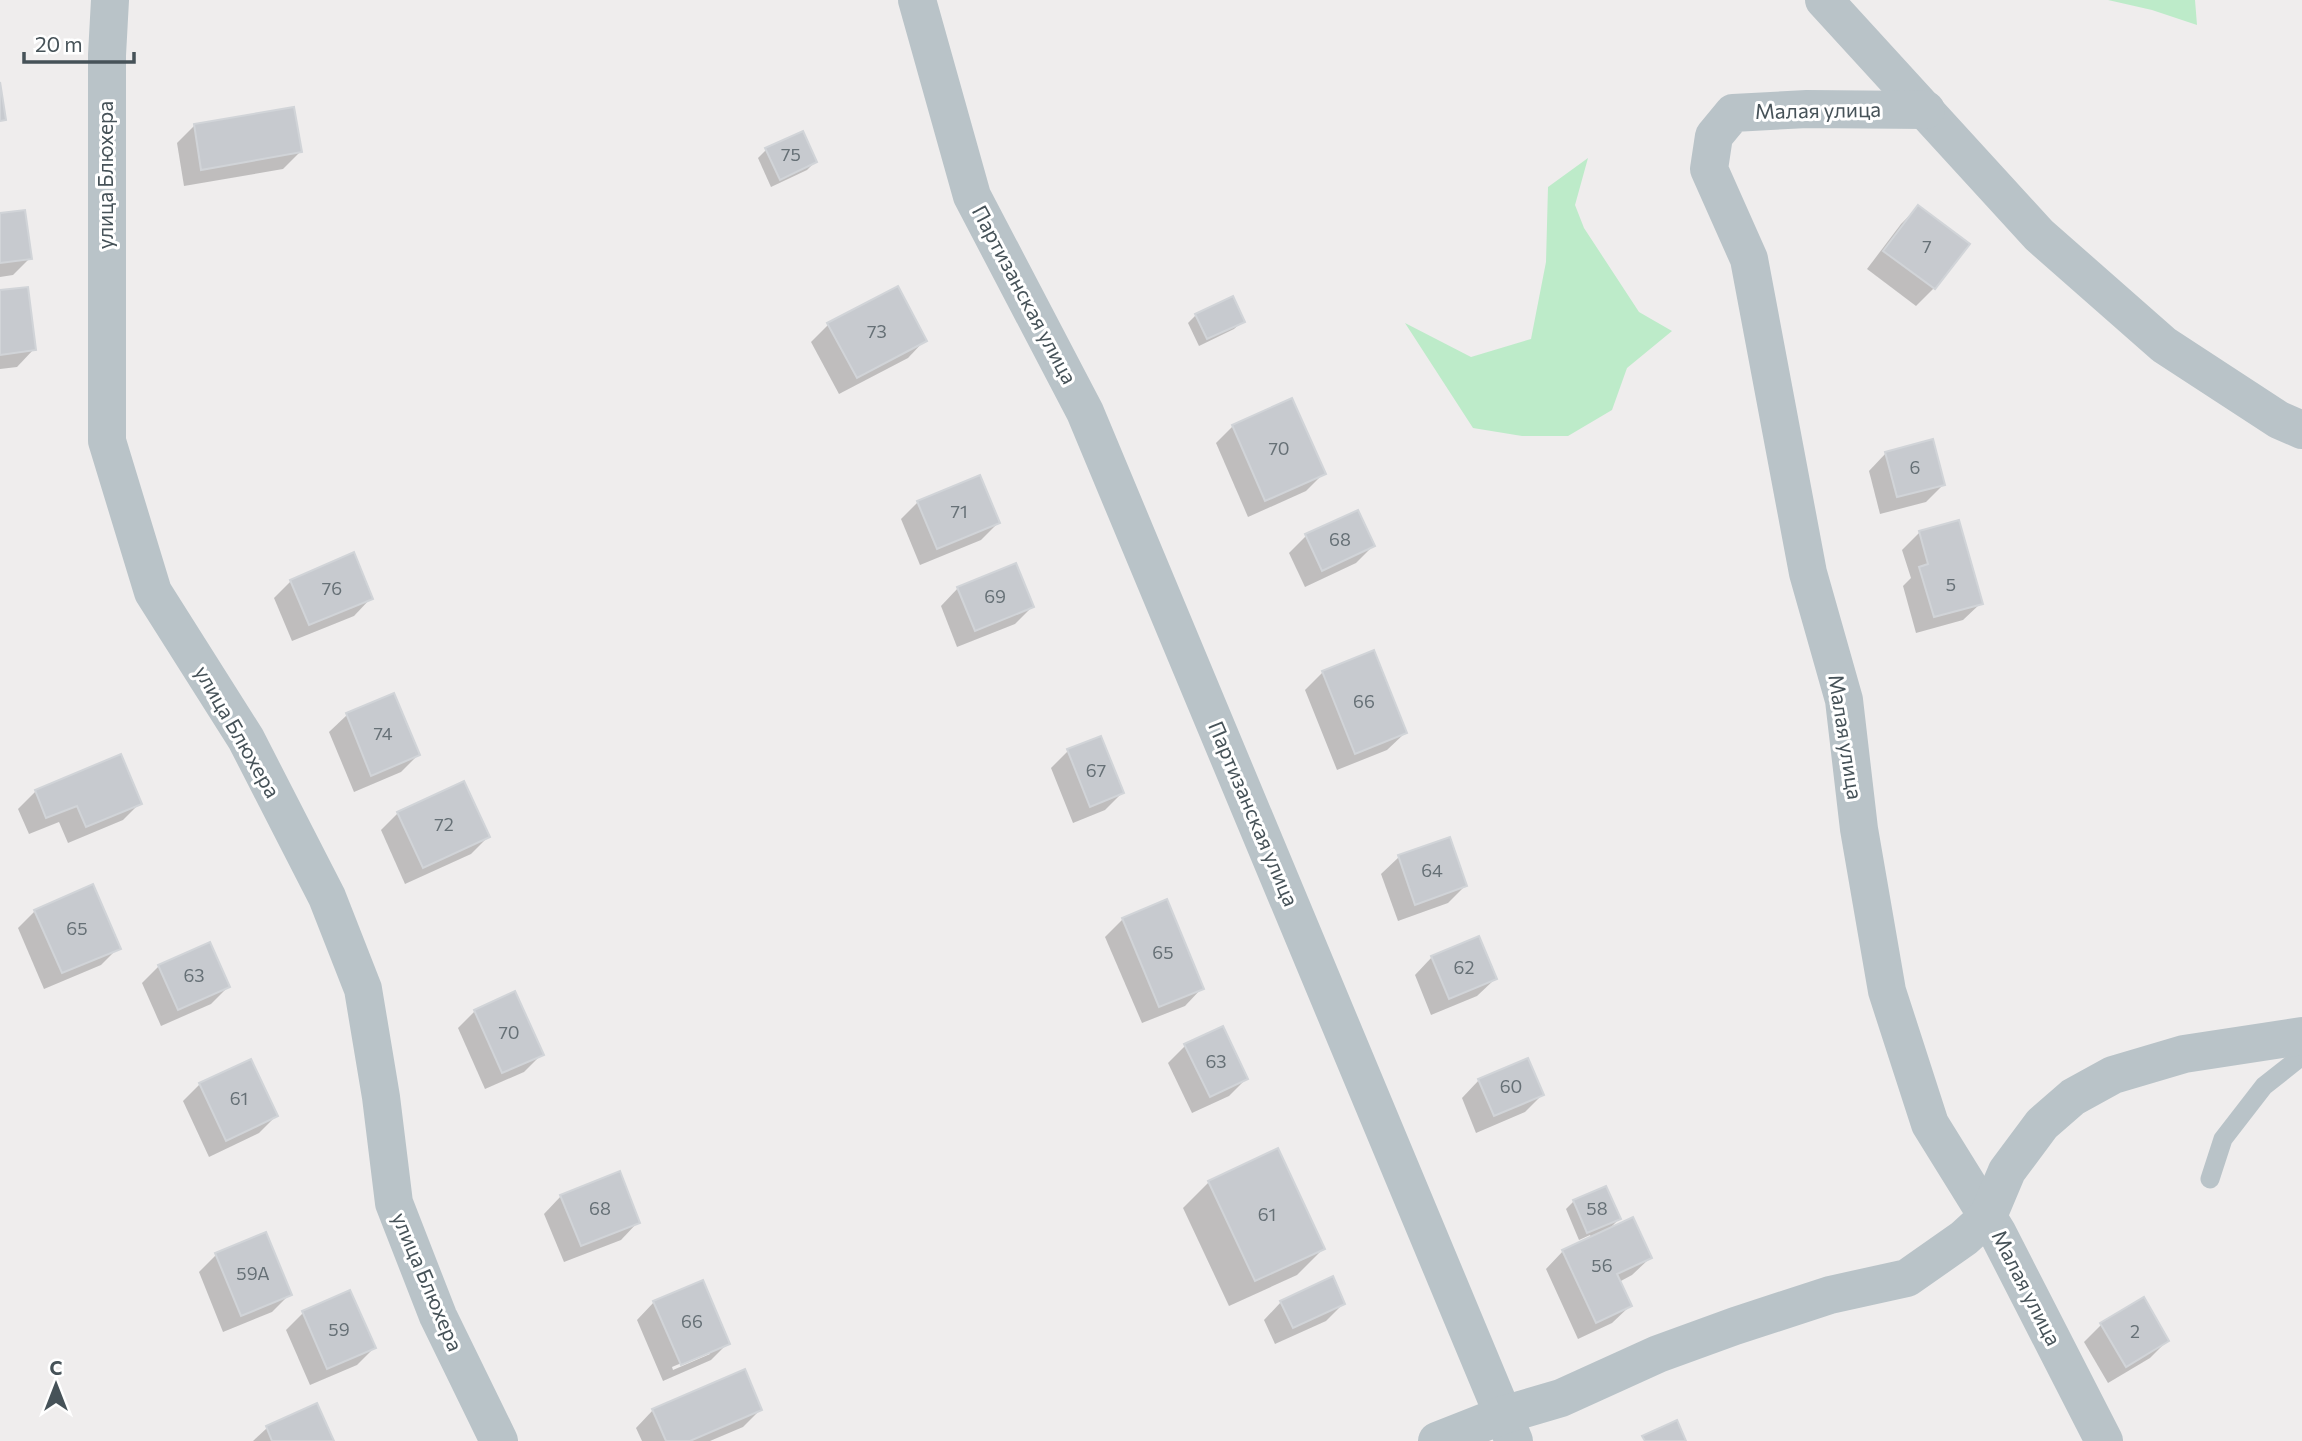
<svg xmlns="http://www.w3.org/2000/svg" width="2302" height="1441" font-family="Commissioner,sans-serif">
<rect width="100%" height="100%" fill="#efeded"/>
<g fill="#bdebc9">
<path d="M 2108,0 L 2195,0 L 2197,25 L 2152,10 Z"/>
<path d="M 1588,158 L 1575,205 L 1584,228 L 1639,312 L 1672,331 L 1627,368 L 1612,410 L 1568,436 L 1522,436 L 1473,428 L 1405,323 L 1471,357 L 1531,339 L 1546,262 L 1548,187 Z"/>
</g>
<g fill="#0003" fill-rule="evenodd">
<path d="M 194,126 L 300,152 L 283,169 L 184,186 L 177,143 Z"/>
<path d="M 766,150 L 815,162 L 807,170 L 771,187 L 758,158 Z"/>
<path d="M 1918,207 L 1967,244 L 1934,288 L 1916,306 L 1867,269 L 1901,224 Z"/>
<path d="M 0,215 L 30,258 L 13,275 L 0,277 Z"/>
<path d="M 0,292 L 34,349 L 17,367 L 0,369 Z"/>
<path d="M 1196,315 L 1243,321 L 1234,329 L 1199,346 L 1188,323 Z"/>
<path d="M 828,325 L 925,340 L 908,358 L 839,394 L 811,342 Z"/>
<path d="M 1233,426 L 1323,474 L 1306,491 L 1248,517 L 1216,443 Z"/>
<path d="M 1886,453 L 1943,485 L 1926,502 L 1880,514 L 1869,471 Z"/>
<path d="M 918,502 L 998,523 L 981,540 L 920,565 L 901,519 Z"/>
<path d="M 1920,532 L 1981,603 L 1963,620 L 1916,633 L 1903,586 L 1911,578 L 1902,550 Z"/>
<path d="M 1306,536 L 1373,546 L 1356,563 L 1305,587 L 1289,553 Z"/>
<path d="M 291,581 L 371,598 L 354,616 L 292,641 L 274,598 Z"/>
<path d="M 958,588 L 1032,607 L 1015,624 L 957,647 L 941,606 Z"/>
<path d="M 1323,672 L 1405,733 L 1387,750 L 1337,770 L 1305,690 Z"/>
<path d="M 393,695 L 418,755 L 401,772 L 354,792 L 329,732 L 347,715 Z"/>
<path d="M 1068,751 L 1122,793 L 1105,810 L 1073,823 L 1051,768 Z"/>
<path d="M 120,756 L 140,803 L 123,820 L 68,843 L 59,822 L 29,834 L 18,809 L 36,791 Z"/>
<path d="M 398,813 L 488,837 L 471,854 L 405,884 L 381,830 Z"/>
<path d="M 1449,839 L 1465,886 L 1448,903 L 1398,921 L 1381,874 L 1399,857 Z"/>
<path d="M 35,911 L 118,948 L 101,965 L 44,989 L 18,928 Z"/>
<path d="M 1123,919 L 1202,988 L 1185,1006 L 1142,1023 L 1105,937 Z"/>
<path d="M 1432,957 L 1495,979 L 1477,996 L 1431,1015 L 1415,975 Z"/>
<path d="M 159,966 L 228,987 L 211,1004 L 161,1026 L 142,983 Z"/>
<path d="M 475,1011 L 541,1055 L 524,1072 L 485,1089 L 458,1028 Z"/>
<path d="M 1185,1046 L 1246,1079 L 1229,1096 L 1192,1113 L 1168,1063 Z"/>
<path d="M 1479,1080 L 1542,1095 L 1525,1112 L 1476,1133 L 1462,1098 Z"/>
<path d="M 200,1084 L 276,1116 L 259,1133 L 209,1157 L 183,1101 Z"/>
<path d="M 1209,1182 L 1323,1249 L 1297,1275 L 1229,1306 L 1183,1208 Z"/>
<path d="M 561,1196 L 638,1222 L 621,1240 L 564,1262 L 544,1214 Z"/>
<path d="M 1574,1201 L 1619,1219 L 1607,1231 L 1650,1258 L 1632,1275 L 1619,1282 L 1630,1306 L 1612,1323 L 1578,1339 L 1546,1269 L 1563,1251 L 1592,1238 L 1590,1235 L 1579,1240 L 1566,1209 Z"/>
<path d="M 216,1255 L 290,1294 L 272,1312 L 223,1332 L 199,1272 Z"/>
<path d="M 654,1302 L 728,1343 L 711,1360 L 663,1381 L 637,1320 ZM 710,1351 L 710,1354 L 673,1370 L 672,1367 Z"/>
<path d="M 1281,1302 L 1343,1304 L 1326,1321 L 1275,1344 L 1264,1320 Z"/>
<path d="M 303,1313 L 374,1348 L 357,1365 L 310,1385 L 286,1330 Z"/>
<path d="M 2101,1325 L 2167,1341 L 2150,1358 L 2108,1383 L 2084,1342 Z"/>
<path d="M 316,1406 L 332,1441 L 253,1441 L 267,1428 Z"/>
<path d="M 653,1410 L 760,1410 L 743,1427 L 710,1441 L 642,1441 L 636,1428 Z"/>
</g>
<g fill="#c7cacf" stroke="#d1d4d8" stroke-width="2">
<path d="M 0,82 L 6,120 L 0,121 Z"/>
<path d="M 294,107 L 302,152 L 201,170 L 194,124 Z"/>
<path d="M 803,131 L 817,162 L 780,180 L 765,148 Z"/>
<path d="M 1918,205 L 1970,244 L 1935,289 L 1883,251 Z"/>
<path d="M 25,210 L 32,259 L 0,263 L 0,213 Z"/>
<path d="M 898,286 L 927,341 L 857,378 L 827,323 Z"/>
<path d="M 28,287 L 36,350 L 0,355 L 0,290 Z"/>
<path d="M 1233,296 L 1245,322 L 1207,339 L 1195,314 Z"/>
<path d="M 1292,398 L 1326,474 L 1265,501 L 1232,425 Z"/>
<path d="M 1933,439 L 1945,485 L 1897,497 L 1885,452 Z"/>
<path d="M 980,475 L 1000,523 L 937,549 L 917,501 Z"/>
<path d="M 1358,510 L 1375,546 L 1322,571 L 1305,534 Z"/>
<path d="M 1959,520 L 1983,604 L 1934,617 L 1919,567 L 1928,564 L 1919,531 Z"/>
<path d="M 354,552 L 373,599 L 309,625 L 290,580 Z"/>
<path d="M 1016,563 L 1034,607 L 975,631 L 957,587 Z"/>
<path d="M 1374,650 L 1407,733 L 1355,754 L 1322,671 Z"/>
<path d="M 394,693 L 420,755 L 371,776 L 346,713 Z"/>
<path d="M 1101,736 L 1124,793 L 1090,807 L 1067,749 Z"/>
<path d="M 121,754 L 142,804 L 86,827 L 77,806 L 46,818 L 35,790 Z"/>
<path d="M 464,781 L 490,837 L 423,868 L 397,812 Z"/>
<path d="M 1450,837 L 1467,886 L 1415,905 L 1398,855 Z"/>
<path d="M 93,884 L 121,949 L 62,973 L 34,910 Z"/>
<path d="M 1167,899 L 1204,989 L 1159,1007 L 1122,918 Z"/>
<path d="M 1479,936 L 1497,979 L 1449,999 L 1431,956 Z"/>
<path d="M 210,942 L 230,987 L 178,1010 L 158,965 Z"/>
<path d="M 515,991 L 544,1055 L 502,1073 L 474,1010 Z"/>
<path d="M 1223,1026 L 1248,1079 L 1210,1097 L 1184,1044 Z"/>
<path d="M 1528,1058 L 1544,1095 L 1494,1116 L 1478,1079 Z"/>
<path d="M 251,1059 L 278,1116 L 226,1141 L 199,1083 Z"/>
<path d="M 1278,1148 L 1325,1249 L 1255,1281 L 1208,1181 Z"/>
<path d="M 620,1171 L 640,1223 L 581,1246 L 560,1195 Z"/>
<path d="M 1606,1186 L 1621,1219 L 1587,1233 L 1573,1200 Z"/>
<path d="M 1633,1217 L 1652,1258 L 1617,1274 L 1632,1306 L 1596,1323 L 1562,1250 Z"/>
<path d="M 266,1232 L 292,1295 L 241,1316 L 215,1253 Z"/>
<path d="M 1333,1276 L 1345,1304 L 1293,1328 L 1280,1301 Z"/>
<path d="M 703,1280 L 730,1344 L 681,1365 L 653,1301 Z"/>
<path d="M 350,1290 L 376,1348 L 327,1369 L 302,1311 Z"/>
<path d="M 2144,1297 L 2169,1341 L 2126,1367 L 2100,1323 Z"/>
<path d="M 745,1369 L 762,1410 L 690,1441 L 666,1441 L 652,1409 Z"/>
<path d="M 317,1403 L 334,1441 L 272,1441 L 266,1426 Z"/>
<path d="M 1677,1420 L 1686,1441 L 1645,1441 L 1642,1436 Z"/>
</g>
<g fill="none" stroke-linecap="round" stroke-linejoin="round">
<path stroke="#b9c3c8" stroke-width="19" d="M 2210,1179 L 2223,1139 L 2264,1086 L 2302,1056"/>
<g stroke="#b9c3c8" stroke-width="38">
<path d="M 110,0 L 107,55 L 107,441 L 153,592 L 246,739 L 327,897 L 363,989 L 381,1097 L 394,1203 L 438,1316 L 499,1441"/>
<path d="M 917,0 L 972,196 L 1085,412 L 1514,1441"/>
<path d="M 1824,0 L 2039,235 L 2164,345 L 2279,420 L 2302,430"/>
<path d="M 1926,110 L 1807,109 L 1733,113 L 1714,136 L 1709,169 L 1749,259 L 1808,573 L 1844,700 L 1859,829 L 1887,991 L 1930,1124 L 1997,1232 L 2104,1441"/>
<path d="M 1437,1441 L 1503,1415 L 1561,1398 L 1658,1354 L 1735,1326 L 1830,1295 L 1907,1278 L 1964,1238 L 1988,1216 L 2007,1171 L 2042,1124 L 2073,1097 L 2113,1075 L 2184,1054 L 2302,1036"/>
</g>
</g>
<g text-anchor="middle" stroke-width="6" stroke-linejoin="round" paint-order="stroke">
<g font-size="18" fill="#667076">
<text x="791" y="161">75</text>
<text x="1927" y="253">7</text>
<text x="877" y="338">73</text>
<text x="1279" y="455">70</text>
<text x="1915" y="474">6</text>
<text x="959" y="518">71</text>
<text x="1340" y="546">68</text>
<text x="1951" y="591">5</text>
<text x="332" y="595">76</text>
<text x="995" y="603">69</text>
<text x="1364" y="708">66</text>
<text x="383" y="740">74</text>
<text x="1096" y="777">67</text>
<text x="444" y="831">72</text>
<text x="1432" y="877">64</text>
<text x="77" y="935">65</text>
<text x="1163" y="959">65</text>
<text x="1464" y="974">62</text>
<text x="194" y="982">63</text>
<text x="509" y="1039">70</text>
<text x="1216" y="1068">63</text>
<text x="1511" y="1093">60</text>
<text x="239" y="1105">61</text>
<text x="600" y="1215">68</text>
<text x="1597" y="1215">58</text>
<text x="1267" y="1221">61</text>
<text x="1602" y="1272">56</text>
<text x="253" y="1280">59А</text>
<text x="692" y="1328">66</text>
<text x="339" y="1336">59</text>
<text x="2135" y="1338">2</text>
</g>
<g font-size="21" fill="#465258" stroke="#fff">
<text transform="translate(1818 111) rotate(-1)" y="7">Малая улица</text>
<text transform="translate(106 175) rotate(-90)" y="7">улица Блюхера</text>
<text transform="translate(1024 295) rotate(62)" y="7">Партизанская улица</text>
<text transform="translate(237 732) rotate(60)" y="7">улица Блюхера</text>
<text transform="translate(1845 737) rotate(81)" y="7">Малая улица</text>
<text transform="translate(1253 814) rotate(67)" y="7">Партизанская улица</text>
<text transform="translate(427 1282) rotate(67)" y="7">улица Блюхера</text>
<text transform="translate(2026 1288) rotate(63)" y="7">Малая улица</text>
</g>
</g>
<g transform="translate(56 1385)" stroke="#ffffff" stroke-width="5" paint-order="stroke">
<path d="M0-5L12 26L0 18L-12 26Z" fill="#465258"/>
<text y="-10" font-size="19" font-weight="bold" text-anchor="middle" fill="#465258">С</text>
</g>
<path d="M24 52v10h110v-10" fill="none" stroke="#465258" stroke-width="3.5"/>
<text x="35" y="52" font-size="21" fill="#465258" stroke="#ffffff" stroke-width="5" paint-order="stroke">20 m</text>
</svg>
